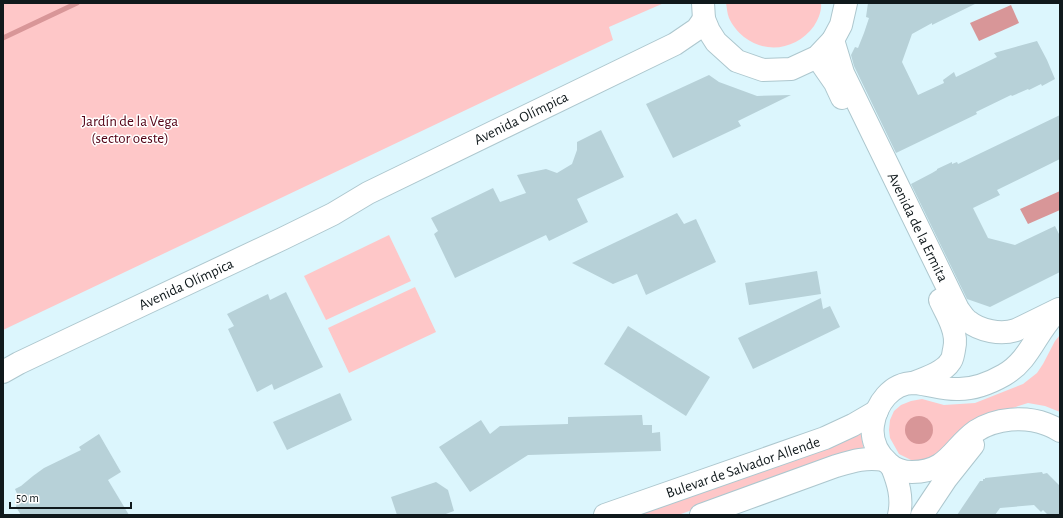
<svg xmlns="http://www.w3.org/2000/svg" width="1063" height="518" font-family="'Alegreya Sans',sans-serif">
<rect width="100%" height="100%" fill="#dcf6fd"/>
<g fill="#fec7c8">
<path d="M 3,3 L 664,3 L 609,27 L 613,40 L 3,330 Z"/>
<path d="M 726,3 L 821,3 C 822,11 818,20 814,26 C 797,49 767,55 744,37 C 738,32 732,25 729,18 C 727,13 727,8 726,3 Z"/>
<path d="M 389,235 L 411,281 L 326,320 L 304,276 Z"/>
<path d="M 415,287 L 436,332 L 349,373 L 328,328 Z"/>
<path d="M 1060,335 L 1060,412 L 1045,406 L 1028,403 L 990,415 L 936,457 L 919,461 L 913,461 L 899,454 L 890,438 L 889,430 L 890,420 L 894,411 L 901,405 L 911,401 L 922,399 L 944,405 L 975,403 L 1023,384 L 1037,373 L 1043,364 L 1055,341 Z"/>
<path d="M 860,430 L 864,451 L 852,454 L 678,515 L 628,515 Z"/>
</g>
<g fill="#d89698">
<path d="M 1011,5 L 1019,23 L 979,41 L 970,23 Z"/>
<path d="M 1060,191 L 1060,210 L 1028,224 L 1020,209 Z"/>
<circle cx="919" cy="430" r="14"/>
</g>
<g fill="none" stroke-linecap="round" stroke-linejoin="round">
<path stroke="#d89698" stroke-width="5" d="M 3,38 L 77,3"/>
</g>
<g fill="#b7d1d8">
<path d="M 868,3 L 977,3 L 932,25 L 932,23 L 912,34 L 902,62 L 918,95 L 944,83 L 943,80 L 954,72 L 956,77 L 997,57 L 994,53 L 1037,41 L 1047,60 L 1055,79 L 1042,86 L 1041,84 L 1029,90 L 1028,89 L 1012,96 L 1011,95 L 976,112 L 977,114 L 896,153 L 854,66 L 851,55 L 855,47 L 858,48 L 864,33 L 869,18 L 866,17 Z"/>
<path d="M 709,75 L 719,82 L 757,96 L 791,95 L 738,121 L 741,126 L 673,158 L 646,104 Z"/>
<path d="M 1060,115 L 1060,159 L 997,190 L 1000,195 L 973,208 L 988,238 L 1015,245 L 1055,226 L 1060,236 L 1060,272 L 990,307 L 967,299 L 911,184 L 932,173 L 937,170 L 937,169 L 952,162 L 952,164 L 957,162 L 958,164 Z"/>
<path d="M 601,130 L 624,177 L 577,199 L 588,222 L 549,241 L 546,235 L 455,278 L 434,234 L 438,231 L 431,218 L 493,188 L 500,202 L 526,193 L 517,175 L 546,169 L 557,173 L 572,164 L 577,150 L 577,142 Z"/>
<path d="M 677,213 L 684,224 L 696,219 L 716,262 L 646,295 L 637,274 L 613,284 L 572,263 Z"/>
<path d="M 817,271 L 821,294 L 749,305 L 745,283 Z"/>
<path d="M 286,292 L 323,367 L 274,390 L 272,384 L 257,392 L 228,329 L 234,326 L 227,314 L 268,294 L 270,300 Z"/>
<path d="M 821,298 L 823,309 L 830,306 L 840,327 L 753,369 L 738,338 Z"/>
<path d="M 628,326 L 710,377 L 686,416 L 604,364 Z"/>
<path d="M 340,393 L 352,420 L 287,450 L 273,422 Z"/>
<path d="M 642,415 L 643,425 L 652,425 L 652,433 L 660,432 L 661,451 L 528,455 L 470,492 L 439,447 L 481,420 L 490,434 L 500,426 L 568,424 L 568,417 Z"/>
<path d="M 99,434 L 121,472 L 108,480 L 129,515 L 21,515 L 16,507 L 18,496 L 15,489 L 21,486 L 33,476 L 44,468 L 81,450 L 79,447 Z"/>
<path d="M 1042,472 L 1043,474 L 1047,473 L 1060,486 L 1060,515 L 1048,515 L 1043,510 L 1041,512 L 1034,505 L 1000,508 L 995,515 L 957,515 L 980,481 L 983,481 L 983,479 L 985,479 L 985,478 Z"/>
<path d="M 436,482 L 448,490 L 454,511 L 443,515 L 397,515 L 391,497 Z"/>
</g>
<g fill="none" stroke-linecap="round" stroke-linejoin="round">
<defs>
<g id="minor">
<path d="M 703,3 L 704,19 L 709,31 L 716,42 L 737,61 L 763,70 L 791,69 L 817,57 L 833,40 L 841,25 L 846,3"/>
<path d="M 833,40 L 843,73 L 958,309 C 961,313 964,318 968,321 C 980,331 1001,335 1016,330 L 1059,309"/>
<path d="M 817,57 L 835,83 L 842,98"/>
<path d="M 3,372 L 19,363 L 76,336 L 282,239 L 333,214 L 368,193 L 675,44 L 697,29 L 704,19"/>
<path d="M 913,383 C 924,379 944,372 950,362 C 953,359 953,354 954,350 C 956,342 955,334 952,326 C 949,317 944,309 940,300"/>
<path d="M 892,467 C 898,482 903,498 899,515"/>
<path d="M 922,515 L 946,479 L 973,445"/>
</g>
<g id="major">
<path d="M 1060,309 C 1037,328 1032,359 1004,375 C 990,383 975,389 959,389 C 944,390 929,384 914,383 C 891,383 876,404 873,425 C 871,439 877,453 888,463 C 895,470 903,472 912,472 C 948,472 952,448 976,431 C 996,418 1025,416 1046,424 C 1051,426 1056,428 1060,431"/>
<path d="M 605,515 L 825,438 L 853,425 L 877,411"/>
<path d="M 701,515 L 836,466 C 853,461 866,457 884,460"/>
</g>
</defs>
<use href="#minor" stroke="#adc7ce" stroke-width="24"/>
<use href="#major" stroke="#adc7ce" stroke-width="24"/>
<use href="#minor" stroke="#fff" stroke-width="22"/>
<use href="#major" stroke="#fff" stroke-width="22"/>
</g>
<g text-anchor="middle" stroke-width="3" stroke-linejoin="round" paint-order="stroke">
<g font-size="15" fill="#10191c" stroke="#fff">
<text transform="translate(521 118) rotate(-26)" y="5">Avenida Olímpica</text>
<text transform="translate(918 227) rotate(64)" y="5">Avenida de la Ermita</text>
<text transform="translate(186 284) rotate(-25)" y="5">Avenida Olímpica</text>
<text transform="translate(743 467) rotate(-19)" y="5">Bulevar de Salvador Allende</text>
</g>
<g font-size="15" fill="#530215" stroke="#fff">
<text x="130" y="126">Jardín de la Vega<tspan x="130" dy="17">(sector oeste)</tspan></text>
</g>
</g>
<rect width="1063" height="518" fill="none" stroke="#10191c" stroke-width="8"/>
<path d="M10 502v6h121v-6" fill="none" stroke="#10191c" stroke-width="2"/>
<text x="16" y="502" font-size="12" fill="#10191c" stroke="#ffffff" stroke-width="3" paint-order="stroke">50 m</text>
</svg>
